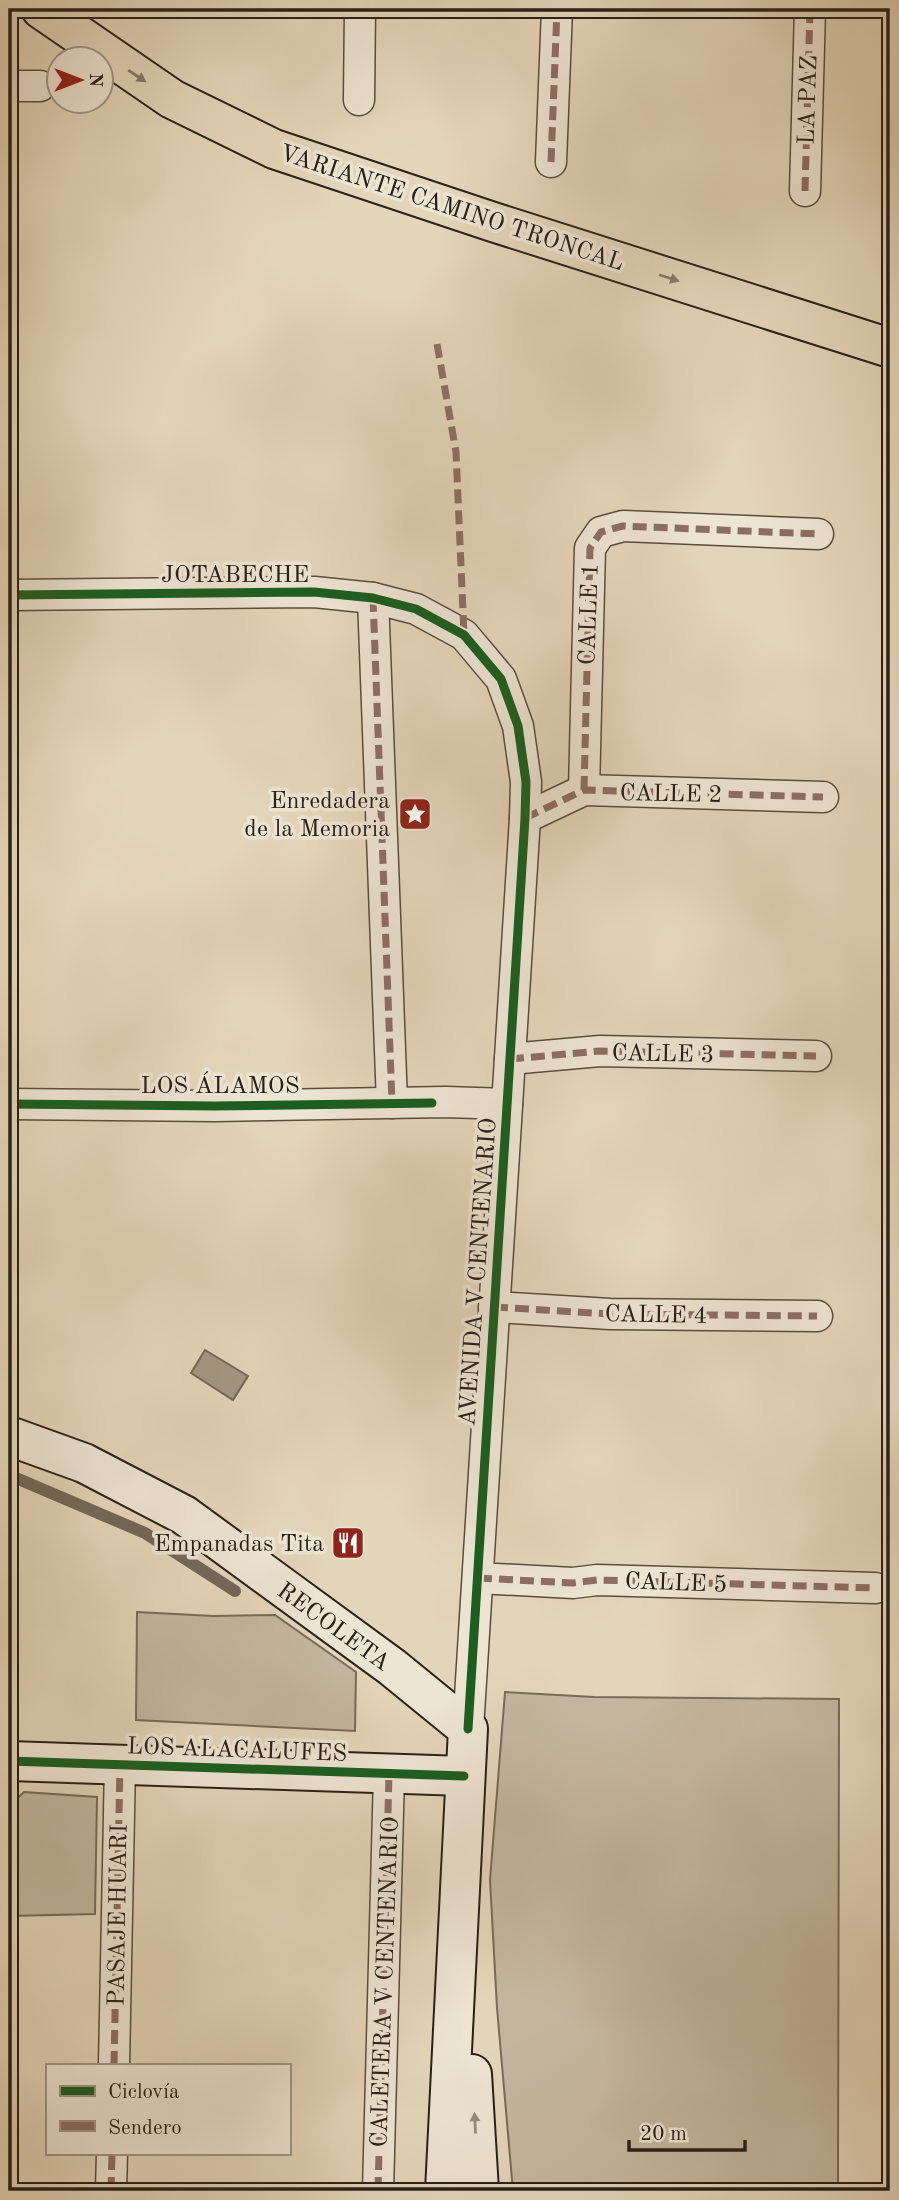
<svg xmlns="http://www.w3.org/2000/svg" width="899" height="2200" font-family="'Old Standard TT',serif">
<rect width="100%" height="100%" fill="#e3d5b9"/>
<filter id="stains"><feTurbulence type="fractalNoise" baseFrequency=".00286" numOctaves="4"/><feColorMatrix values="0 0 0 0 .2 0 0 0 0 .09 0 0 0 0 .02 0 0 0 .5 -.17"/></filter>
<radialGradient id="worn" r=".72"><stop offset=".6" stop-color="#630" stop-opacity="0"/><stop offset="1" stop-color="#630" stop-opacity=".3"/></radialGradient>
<g fill="#c3b69e" stroke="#766b5b" stroke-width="2">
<path d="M 137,1612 L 213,1616 L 275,1615 L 356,1672 L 355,1731 L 136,1720 Z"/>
<path d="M 505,1692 L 594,1697 L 839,1699 L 838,2191 L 513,2191 L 497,2008 L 490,1880 Z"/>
<path d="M 24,1792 L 97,1797 L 95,1914 L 9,1916 L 9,1806 Z"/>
</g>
<path fill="#a49782" stroke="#736758" stroke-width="2" d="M 205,1350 L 248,1376 L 233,1400 L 191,1373 Z"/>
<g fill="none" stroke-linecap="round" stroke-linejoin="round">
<path stroke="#736758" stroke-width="12" d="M 9,1475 L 145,1533 L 235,1591"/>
<defs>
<g id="street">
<path d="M 9,86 L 40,86"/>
<path d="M 359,100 L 360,9"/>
<path d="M 551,162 L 557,9"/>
<path d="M 805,191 L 810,9"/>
<path d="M 9,595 L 314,592 L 373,598 L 416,609 L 464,635 L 501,679 L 518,726 L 526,782 L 525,818 L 468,1729"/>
<path d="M 373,598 L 392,1103"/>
<path d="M 584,790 L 590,548 L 601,532 L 623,526 L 818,534"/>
<path d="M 525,818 L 584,790 L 823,797"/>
<path d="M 510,1059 L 600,1051 L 816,1056"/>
<path d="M 9,1104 L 215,1106 L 446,1102 L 507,1104"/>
<path d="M 494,1307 L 610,1314 L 817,1316"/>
<path d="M 478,1578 L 573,1583 L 597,1580 L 875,1588"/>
<path d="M 114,2065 L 120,1764"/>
<path d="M 111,2191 L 112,2153"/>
<path d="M 378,2191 L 389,1774"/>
</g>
<g id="secondary">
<path d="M 9,1436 L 84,1463 L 184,1515 L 392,1667 L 468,1729 L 445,2191"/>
<path d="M 9,1761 L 464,1776"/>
<path d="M 472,2074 L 479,2191"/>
</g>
<path id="primary" d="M 41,9 L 172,99 L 274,149 L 493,222 L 890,348"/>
</defs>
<use href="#street" stroke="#584d40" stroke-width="33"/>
<use href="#secondary" stroke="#292018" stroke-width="42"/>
<use href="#primary" stroke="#292018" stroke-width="42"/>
<use href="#street" stroke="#ede4d2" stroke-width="30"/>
<use href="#secondary" stroke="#ede4d2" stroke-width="38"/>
<use href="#primary" stroke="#e3d5b9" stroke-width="38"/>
<g stroke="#8d6e63" stroke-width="7" stroke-dasharray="14 7" stroke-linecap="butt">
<path d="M 551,162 L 557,9"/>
<path d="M 805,191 L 810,9"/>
<path d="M 437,344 L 456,452 L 464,635"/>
<path d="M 373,598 L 392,1103"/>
<path d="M 584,790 L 590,548 L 601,532 L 623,526 L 818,534"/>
<path d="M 525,818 L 584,790 L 823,797"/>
<path d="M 510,1059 L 600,1051 L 816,1056"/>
<path d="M 494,1307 L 610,1314 L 817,1316"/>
<path d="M 478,1578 L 573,1583 L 597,1580 L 875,1588"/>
<path d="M 114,2065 L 120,1764"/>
<path d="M 111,2191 L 112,2153"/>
<path d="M 378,2191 L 389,1774"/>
</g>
<defs>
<g id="cycleway">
<path d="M 9,595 L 314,592 L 373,598 L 416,609 L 464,635 L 501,679 L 518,726 L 526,782 L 525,818 L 468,1729"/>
<path d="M 9,1104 L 215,1106 L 432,1103"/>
<path d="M 9,1761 L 464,1776"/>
</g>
</defs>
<use href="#cycleway" stroke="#ede4d2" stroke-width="13"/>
<use href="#cycleway" stroke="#1b5e20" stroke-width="9"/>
</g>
<defs><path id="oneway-solid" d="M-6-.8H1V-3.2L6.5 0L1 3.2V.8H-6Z" transform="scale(1.75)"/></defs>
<g fill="#867a68">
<use href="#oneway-solid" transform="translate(137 76) rotate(34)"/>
<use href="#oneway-solid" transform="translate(669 278) rotate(18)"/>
</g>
<use fill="#958c7e" href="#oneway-solid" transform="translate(475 2123) rotate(-93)"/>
<defs>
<symbol id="sight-square" viewBox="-11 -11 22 22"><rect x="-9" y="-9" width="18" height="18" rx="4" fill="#8f2418" stroke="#ede4d2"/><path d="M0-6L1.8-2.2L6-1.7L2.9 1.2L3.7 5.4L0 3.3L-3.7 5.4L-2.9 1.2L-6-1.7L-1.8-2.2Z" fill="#fff"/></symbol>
<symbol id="restaurant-square" viewBox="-11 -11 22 22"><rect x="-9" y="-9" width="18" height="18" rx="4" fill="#8f2418" stroke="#ede4d2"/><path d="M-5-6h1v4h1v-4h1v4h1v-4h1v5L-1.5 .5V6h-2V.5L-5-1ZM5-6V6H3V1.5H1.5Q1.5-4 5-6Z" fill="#fff"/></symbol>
</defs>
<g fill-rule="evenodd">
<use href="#sight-square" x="396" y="795" width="38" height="38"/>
<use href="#restaurant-square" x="329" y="1524" width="38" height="38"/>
</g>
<g text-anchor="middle" stroke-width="7" stroke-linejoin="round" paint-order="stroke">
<g font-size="24" fill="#292018" stroke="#ede4d2">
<text transform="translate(807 100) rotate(-88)" y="8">LA PAZ</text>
<text transform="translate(452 207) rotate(18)" y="8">VARIANTE CAMINO TRONCAL</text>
<text x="235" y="582">JOTABECHE</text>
<text transform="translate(588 614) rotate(-88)" y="8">CALLE 1</text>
<text transform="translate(671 793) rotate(1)" y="8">CALLE 2</text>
<text transform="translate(663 1053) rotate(1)" y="8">CALLE 3</text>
<text x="220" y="1093">LOS ÁLAMOS</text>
<text transform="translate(477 1272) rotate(-86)" y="8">AVENIDA V CENTENARIO</text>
<text transform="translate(656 1314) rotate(1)" y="8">CALLE 4</text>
<text transform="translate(676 1582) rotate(2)" y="8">CALLE 5</text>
<text transform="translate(334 1626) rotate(36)" y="8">RECOLETA</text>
<text transform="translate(237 1749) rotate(2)" y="8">LOS ALACALUFES</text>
<text transform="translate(117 1915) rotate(-89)" y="8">PASAJE HUARI</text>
<text transform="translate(384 1982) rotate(-88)" y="8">CALETERA V CENTENARIO</text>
</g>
<g font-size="24" fill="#292018" stroke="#ede4d2" text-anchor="end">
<text x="390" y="808">Enredadera<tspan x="390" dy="28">de la Memoria</tspan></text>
<text x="324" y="1551">Empanadas Tita</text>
</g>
</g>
<rect width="899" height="2200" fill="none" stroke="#e3d5b9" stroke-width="35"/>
<rect x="10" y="10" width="878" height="2179" fill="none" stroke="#292018" stroke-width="3.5"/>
<rect x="18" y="18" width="864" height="2165" fill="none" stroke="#292018" stroke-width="2"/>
<rect x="46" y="2064" width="245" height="91" fill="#ede4d2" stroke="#9f9688" stroke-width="2"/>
<rect x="60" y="2086" width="35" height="10" fill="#1b5e20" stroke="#9f9688" stroke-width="2"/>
<text x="108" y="2098" font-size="21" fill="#292018">Ciclovía</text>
<rect x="60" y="2121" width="35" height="10" fill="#8d6e63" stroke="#9f9688" stroke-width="2"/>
<text x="108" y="2134" font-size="21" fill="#292018">Sendero</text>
<g transform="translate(80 80) rotate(90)"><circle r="33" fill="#ede4d2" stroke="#9f9688" stroke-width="2"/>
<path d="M0-5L12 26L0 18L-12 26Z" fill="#8f2418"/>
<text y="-10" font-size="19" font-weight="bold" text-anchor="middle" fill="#292018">N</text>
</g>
<path d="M629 2140v10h116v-10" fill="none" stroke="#292018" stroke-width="3.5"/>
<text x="640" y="2140" font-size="21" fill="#292018" stroke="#ede4d2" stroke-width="5" paint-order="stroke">20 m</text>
<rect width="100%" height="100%" filter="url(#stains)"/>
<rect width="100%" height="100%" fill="url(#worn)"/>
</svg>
